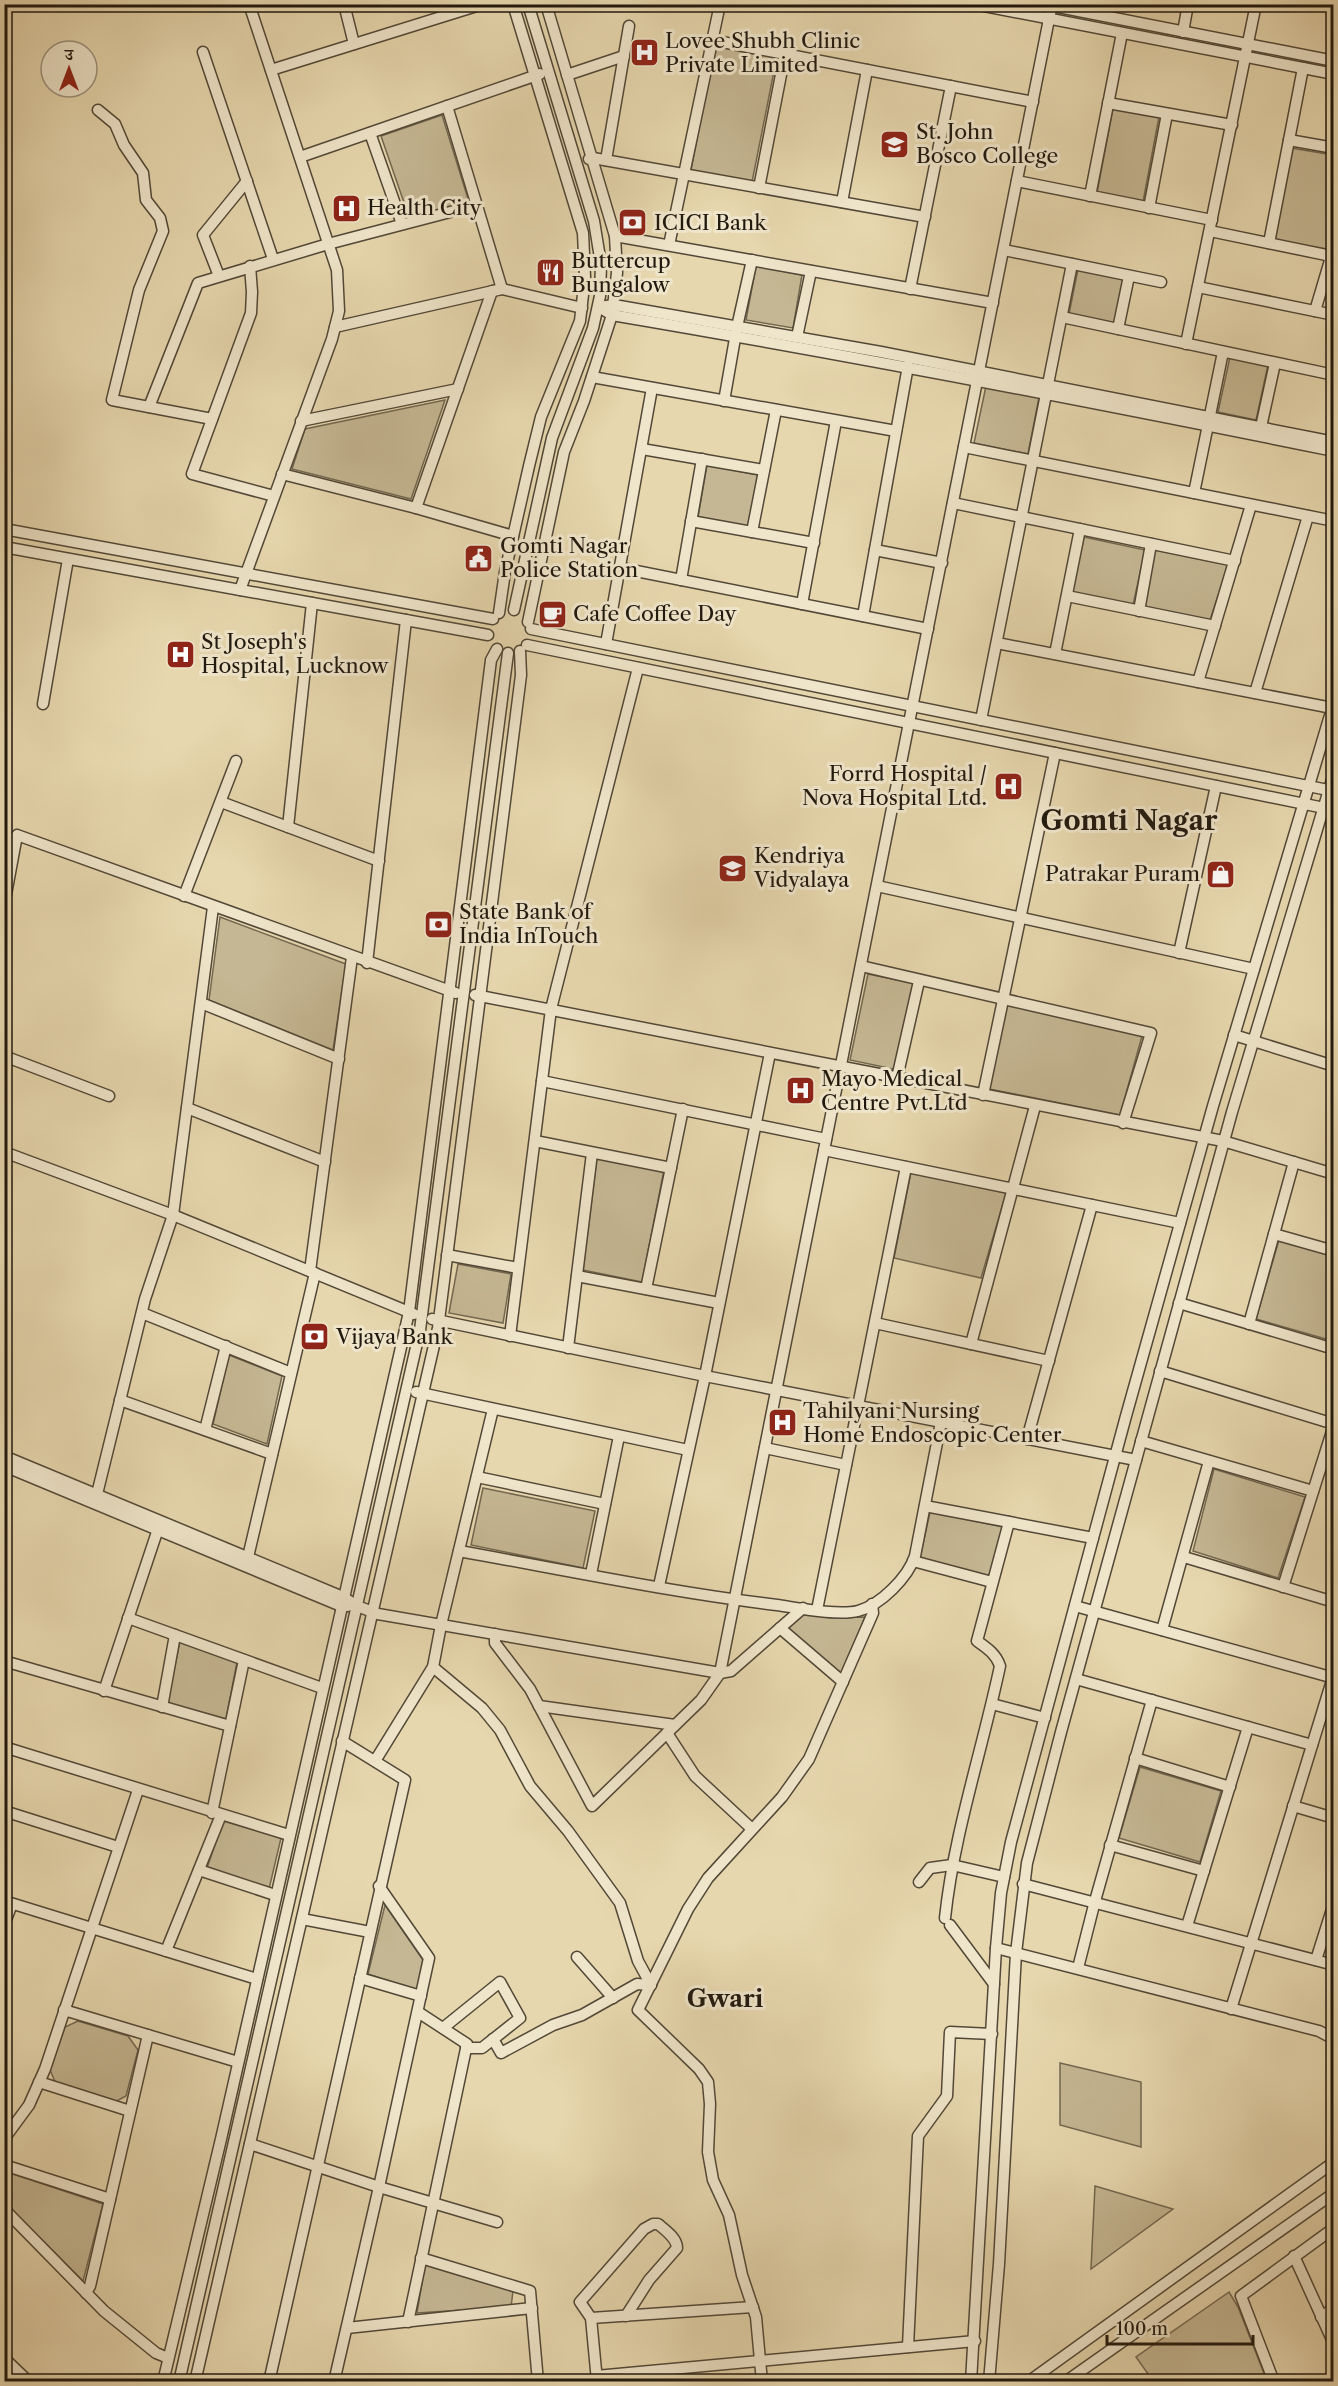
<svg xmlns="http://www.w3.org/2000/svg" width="1338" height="2386" font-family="'Libre Caslon Text','Noto Serif Devanagari',serif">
<rect width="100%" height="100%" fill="#e7d7ae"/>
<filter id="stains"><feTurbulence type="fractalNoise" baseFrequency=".00333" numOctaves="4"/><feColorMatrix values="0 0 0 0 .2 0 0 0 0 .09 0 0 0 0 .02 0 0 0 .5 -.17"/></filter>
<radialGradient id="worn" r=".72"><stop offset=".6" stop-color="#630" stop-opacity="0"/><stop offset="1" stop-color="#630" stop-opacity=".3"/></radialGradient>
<g fill="#c5b793" stroke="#736851" stroke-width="1.5">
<path d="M 715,45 L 777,56 L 752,182 L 691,170 Z"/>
<path d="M 1113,108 L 1159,117 L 1143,202 L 1097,193 Z"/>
<path d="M 442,115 L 469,202 L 409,217 L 381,136 Z"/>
<path d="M 1291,148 L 1333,155 L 1333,225 L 1327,249 L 1275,240 Z"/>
<path d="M 756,266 L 802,275 L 793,328 L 746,320 Z"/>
<path d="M 1078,269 L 1124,279 L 1115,323 L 1069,314 Z"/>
<path d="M 1230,357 L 1268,365 L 1256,420 L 1218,412 Z"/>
<path d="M 986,386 L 1039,397 L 1028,454 L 974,443 Z"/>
<path d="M 445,400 L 411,499 L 292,469 L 305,429 Z"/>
<path d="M 707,465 L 758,475 L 748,526 L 698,517 Z"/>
<path d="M 1084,537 L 1145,550 L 1133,605 L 1071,592 Z"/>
<path d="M 1155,550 L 1228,565 L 1210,620 L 1144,607 Z"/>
<path d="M 220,917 L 346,964 L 333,1050 L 209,1000 Z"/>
<path d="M 868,974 L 917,984 L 898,1070 L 850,1060 Z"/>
<path d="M 1007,1005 L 1142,1036 L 1120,1115 L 989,1089 Z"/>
<path d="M 597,1157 L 664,1170 L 642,1282 L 583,1270 Z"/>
<path d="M 911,1172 L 1006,1193 L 981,1278 L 894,1258 Z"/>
<path d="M 1279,1240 L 1333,1256 L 1333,1341 L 1256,1319 Z"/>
<path d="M 458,1264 L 511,1274 L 503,1323 L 449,1313 Z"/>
<path d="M 229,1355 L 282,1376 L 267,1444 L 213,1424 Z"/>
<path d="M 1214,1469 L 1305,1497 L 1278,1578 L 1193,1551 Z"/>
<path d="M 483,1488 L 595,1511 L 583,1568 L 471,1545 Z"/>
<path d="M 930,1512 L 1003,1527 L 989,1577 L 920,1558 Z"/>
<path d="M 803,1614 L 831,1618 L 865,1617 L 841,1675 L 786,1628 Z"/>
<path d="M 180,1641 L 237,1662 L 226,1719 L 167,1703 Z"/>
<path d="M 1140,1767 L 1221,1791 L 1200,1862 L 1119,1838 Z"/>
<path d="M 223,1821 L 281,1838 L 269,1889 L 207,1868 Z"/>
<path d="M 385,1905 L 423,1960 L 417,1990 L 368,1974 Z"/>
<path d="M 78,2021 L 128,2036 L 138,2050 L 126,2096 L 115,2102 L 56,2084 L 50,2070 L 65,2027 Z"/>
<path d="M 1060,2063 L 1141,2082 L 1141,2147 L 1060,2125 Z"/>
<path d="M 4,2171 L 103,2204 L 83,2281 L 5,2203 Z"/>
<path d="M 1095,2186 L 1173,2209 L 1091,2269 Z"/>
<path d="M 425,2265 L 513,2291 L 511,2307 L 417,2313 Z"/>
<path d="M 1229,2292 L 1238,2307 L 1267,2381 L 1153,2381 L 1136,2357 Z"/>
</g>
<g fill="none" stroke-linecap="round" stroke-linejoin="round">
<defs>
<g id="minor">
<path d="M 344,4 L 354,44"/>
<path d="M 974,4 L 1334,74"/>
<path d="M 1043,4 L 1334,61"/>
<path d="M 1183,32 L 1188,4"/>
<path d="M 712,40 L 1033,102"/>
<path d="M 203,52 L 273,259"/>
<path d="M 271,70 L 483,4"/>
<path d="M 567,75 L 624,56"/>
<path d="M 1108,103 L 1232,125"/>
<path d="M 447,106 L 502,289"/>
<path d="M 98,110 L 115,124 L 124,145 L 143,173 L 146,200 L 160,218 L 163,231 L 139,290 L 112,400 L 212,419"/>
<path d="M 370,133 L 402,224"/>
<path d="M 1289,140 L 1334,148"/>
<path d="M 300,157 L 540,74"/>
<path d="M 589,159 L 593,158 L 925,217"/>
<path d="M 606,160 L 629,26"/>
<path d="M 1017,181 L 1212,220"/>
<path d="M 759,188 L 785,54"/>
<path d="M 1090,196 L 1122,33"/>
<path d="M 842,202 L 867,70"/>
<path d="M 1149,208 L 1167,114"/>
<path d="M 1210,231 L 1331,256"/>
<path d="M 615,236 L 993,303"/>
<path d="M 1269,243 L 1303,68"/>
<path d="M 669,245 L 720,4"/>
<path d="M 1004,250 L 1161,282"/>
<path d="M 250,266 L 252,292 L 251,313 L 192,474 L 274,496"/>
<path d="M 219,276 L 203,235 L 247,181"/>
<path d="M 1198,287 L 1334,315"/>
<path d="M 910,289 L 951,86"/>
<path d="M 599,307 L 612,315 C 854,356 1093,402 1334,451"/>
<path d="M 599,307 L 614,305 L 881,352 L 1334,442"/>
<path d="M 1315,311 L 1334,247"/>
<path d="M 1062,317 L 1334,375"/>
<path d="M 335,327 L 502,289 L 582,308"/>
<path d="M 1118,329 L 1129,276"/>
<path d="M 797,337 L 811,271"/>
<path d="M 1186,344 L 1256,4"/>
<path d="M 592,377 L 896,431"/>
<path d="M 724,401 L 737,327 L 752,260"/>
<path d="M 149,407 L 198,283 L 328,244 L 477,205"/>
<path d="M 301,421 L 458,389"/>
<path d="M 1261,427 L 1275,363"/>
<path d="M 964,447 L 1334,521"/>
<path d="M 642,449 L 764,470"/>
<path d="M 282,474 L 416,508 L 513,536"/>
<path d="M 1194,493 L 1223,352"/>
<path d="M 953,503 L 1235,561"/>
<path d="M 416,508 L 492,291"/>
<path d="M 691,521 L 814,543"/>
<path d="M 4,529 L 493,619"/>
<path d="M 752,532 L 776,410"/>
<path d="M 4,547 L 488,635"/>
<path d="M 875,550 L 942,563"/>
<path d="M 621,568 L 928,629"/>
<path d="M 681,580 L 702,459"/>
<path d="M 240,590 L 332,339 L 339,311 L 337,270 L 249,4"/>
<path d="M 1067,596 L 1215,626"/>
<path d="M 802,604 L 836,421"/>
<path d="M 514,610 L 552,438 L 593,328 L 600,296 L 601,264 L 594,221 L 528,4"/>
<path d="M 1139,611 L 1151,544"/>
<path d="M 499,613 L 505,572 L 529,466 L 541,417 L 580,321 L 585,277 L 583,233 L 513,4"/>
<path d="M 863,616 L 908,366"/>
<path d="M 528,622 L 564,452 L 584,401 L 612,315 L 617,273 L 615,236 L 546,4"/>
<path d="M 531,629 L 1333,791"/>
<path d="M 997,643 L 1332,708"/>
<path d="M 606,644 L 652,388"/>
<path d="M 527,645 L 1334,810"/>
<path d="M 1055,654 L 1080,529"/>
<path d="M 1198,682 L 1251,505"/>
<path d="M 1255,693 L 1308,516"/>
<path d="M 43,704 L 68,559"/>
<path d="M 981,720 L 1072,264"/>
<path d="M 221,802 L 379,861"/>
<path d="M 288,827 L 312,603"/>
<path d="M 877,886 L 1254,969"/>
<path d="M 184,896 L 236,761"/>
<path d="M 4,905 L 17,835 L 456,993"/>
<path d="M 1179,953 L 1216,786"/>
<path d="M 367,963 L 406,620"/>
<path d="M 861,966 L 1151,1033 L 1123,1123"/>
<path d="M 475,995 L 1223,1141 L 1334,1174"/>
<path d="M 201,1003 L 339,1059"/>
<path d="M 1234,1035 L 1334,1066"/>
<path d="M 4,1056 L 109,1096"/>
<path d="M 897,1078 L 919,981"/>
<path d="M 542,1081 L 826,1139"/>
<path d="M 983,1095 L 1055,753"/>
<path d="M 187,1108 L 325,1162"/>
<path d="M 535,1141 L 671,1168"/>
<path d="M 824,1150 L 1180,1223"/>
<path d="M 4,1152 L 173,1215 L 414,1314"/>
<path d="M 1274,1234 L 1334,1251"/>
<path d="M 447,1255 L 518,1268"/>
<path d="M 310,1271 L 352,957"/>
<path d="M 577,1276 L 719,1303"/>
<path d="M 646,1289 L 683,1109"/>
<path d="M 1179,1303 L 1334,1349"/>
<path d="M 142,1313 L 291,1373"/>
<path d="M 432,1319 L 705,1376 L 1136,1460"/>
<path d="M 875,1323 L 1049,1361"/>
<path d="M 1249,1324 L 1294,1162"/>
<path d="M 510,1336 L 551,1009 L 638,668"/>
<path d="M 971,1344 L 1035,1106"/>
<path d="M 568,1348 L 592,1153"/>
<path d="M 1160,1371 L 1334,1424"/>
<path d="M 416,1392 L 688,1450"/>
<path d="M 120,1400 L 272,1454"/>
<path d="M 205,1430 L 226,1346"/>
<path d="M 1027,1439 L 1092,1205"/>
<path d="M 1141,1441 L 1313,1491"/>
<path d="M 765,1448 L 846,1465"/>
<path d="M 4,1456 L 343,1597 L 357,1606 L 378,1614 L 720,1673 L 731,1671 L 803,1608"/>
<path d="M 4,1466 L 341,1606 L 348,1606"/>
<path d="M 477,1477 L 605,1504"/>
<path d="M 97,1494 L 145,1299 L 173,1215 L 213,907"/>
<path d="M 925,1506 L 1093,1538"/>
<path d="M 459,1551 C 565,1570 670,1592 777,1605 C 798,1608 838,1616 858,1611 C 881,1605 908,1577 915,1556 L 941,1422"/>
<path d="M 248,1557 L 315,1273"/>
<path d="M 1184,1557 L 1334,1602"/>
<path d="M 913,1561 L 992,1582"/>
<path d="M 591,1574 L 619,1436"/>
<path d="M 659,1586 L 705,1376 L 770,1053"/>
<path d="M 1283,1587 L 1334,1425"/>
<path d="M 1075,1606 L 1334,1678"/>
<path d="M 817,1610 L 906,1167"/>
<path d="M 128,1618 L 322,1688"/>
<path d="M 780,1628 L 843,1682"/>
<path d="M 1162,1630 L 1209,1461"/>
<path d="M 495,1634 L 495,1643 L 530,1689 L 592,1806 L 701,1700 L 720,1673 L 1052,4"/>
<path d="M 4,1661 L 230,1726"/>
<path d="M 433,1667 L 482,1708 L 500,1730 L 530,1786 L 568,1831 L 620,1903 L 638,1961 L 651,1985"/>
<path d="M 1076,1679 L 1312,1745"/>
<path d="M 104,1691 L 160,1523"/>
<path d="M 992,1704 L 1045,1718"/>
<path d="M 539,1706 L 675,1725"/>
<path d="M 162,1707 L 175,1635"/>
<path d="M 667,1733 L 695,1776 L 752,1829"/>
<path d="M 4,1747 L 289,1835"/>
<path d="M 1135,1758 L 1230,1787"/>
<path d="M 375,1761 L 433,1667 L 441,1625 L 493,1409"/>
<path d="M 1293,1806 L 1334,1818"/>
<path d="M 4,1811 L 118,1847"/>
<path d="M 212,1813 L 244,1660"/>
<path d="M 1110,1845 L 1204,1871"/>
<path d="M 199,1870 L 275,1895"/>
<path d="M 919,1882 L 930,1868 L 952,1865 L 1004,1877"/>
<path d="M 1023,1884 L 1334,1965"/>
<path d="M 4,1901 L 257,1979"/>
<path d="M 945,1918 C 954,1833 982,1751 1000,1666 C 996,1654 987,1648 977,1641 L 1009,1522"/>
<path d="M 302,1919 L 370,1932"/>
<path d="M 4,1925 L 12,1904"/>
<path d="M 950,1925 L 994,1984"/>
<path d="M 1187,1926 L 1248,1727"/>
<path d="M 996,1948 L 1319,2031 L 1334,2039"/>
<path d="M 166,1951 L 221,1815"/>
<path d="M 577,1957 L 613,1998"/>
<path d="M 1316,1960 L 1334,1903"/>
<path d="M 1078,1968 L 1095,1901 L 1152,1700"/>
<path d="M 360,1978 L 421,1996"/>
<path d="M 1231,2009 L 1334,1674"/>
<path d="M 64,2010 L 238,2062"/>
<path d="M 443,2028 L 500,1982 L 520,2018 L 482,2048 L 466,2048"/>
<path d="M 493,2039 L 501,2053 L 553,2025 L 582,2015 L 637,1984 L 651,1985"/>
<path d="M 39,2082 L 130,2111"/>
<path d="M 4,2139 L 29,2105 L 45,2069 L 138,1790"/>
<path d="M 250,2144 L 379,2187 L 497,2222"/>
<path d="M 4,2165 L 110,2199"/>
<path d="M 4,2209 L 104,2311 L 156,2353 L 168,2358"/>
<path d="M 1294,2256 L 1334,2344"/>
<path d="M 421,2258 L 530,2291 L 538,2382"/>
<path d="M 86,2293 L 90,2286 L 148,2035"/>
<path d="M 1321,2317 L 1334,2308"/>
<path d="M 591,2318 L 753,2307"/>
<path d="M 408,2322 L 467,2044 L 418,2012"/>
<path d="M 347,2328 L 532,2308"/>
<path d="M 908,2347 L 918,2136 L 947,2096 L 950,2032 L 992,2034"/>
<path d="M 4,2358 L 29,2382"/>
<path d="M 596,2376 L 975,2341"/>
<path d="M 4,2380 L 6,2382"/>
<path d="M 597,2381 L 591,2318 L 580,2302 L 644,2229 L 653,2224 L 658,2224 C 665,2230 677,2238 677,2248 L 649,2280 L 626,2316"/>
<path d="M 163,2382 L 221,2139 L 409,1312 L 491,660 L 497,649"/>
<path d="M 179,2382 L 420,1330 L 508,653"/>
<path d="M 195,2382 L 438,1328 L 521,675 L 520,651"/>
<path d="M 269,2382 L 405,1780 L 342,1741"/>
<path d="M 334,2382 L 379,2187 L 429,1958 L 379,1886"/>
<path d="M 762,2382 L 756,2317 L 742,2275 L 729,2215 L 713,2180 L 708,2152 L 710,2104 L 708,2082 L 699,2069 L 638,2010 L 688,1909 L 708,1878 L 782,1797 L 809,1759 L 873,1613 L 872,1604"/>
<path d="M 971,2382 L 996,1948 L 1001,1893 L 1011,1842 L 1126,1416 L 1213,1106 L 1334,702"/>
<path d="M 989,2382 L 999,2264 L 1016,1953 L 1027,1863 L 1061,1732 L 1232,1112 L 1334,773"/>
<path d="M 1028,2382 L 1334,2162"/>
<path d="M 1065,2382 L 1334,2193"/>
<path d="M 1274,2382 L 1241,2296 L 1334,2228"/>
</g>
</defs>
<use href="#minor" stroke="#524837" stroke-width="13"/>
<use href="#minor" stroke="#efe5ca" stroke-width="10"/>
</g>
<defs>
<symbol id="hospital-square" viewBox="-11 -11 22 22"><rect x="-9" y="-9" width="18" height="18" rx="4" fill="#8f2418" stroke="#efe5ca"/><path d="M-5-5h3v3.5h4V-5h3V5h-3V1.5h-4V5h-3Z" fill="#fff"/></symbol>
<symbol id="school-square" viewBox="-11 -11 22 22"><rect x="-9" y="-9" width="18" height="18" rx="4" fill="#8f2418" stroke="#efe5ca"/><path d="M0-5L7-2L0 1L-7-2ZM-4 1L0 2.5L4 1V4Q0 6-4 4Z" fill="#fff"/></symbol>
<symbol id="bank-square" viewBox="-11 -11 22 22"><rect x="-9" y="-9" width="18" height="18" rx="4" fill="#8f2418" stroke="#efe5ca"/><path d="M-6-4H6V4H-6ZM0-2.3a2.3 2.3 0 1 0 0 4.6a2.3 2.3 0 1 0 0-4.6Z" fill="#fff"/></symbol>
<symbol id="restaurant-square" viewBox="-11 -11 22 22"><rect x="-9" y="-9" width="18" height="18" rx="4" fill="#8f2418" stroke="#efe5ca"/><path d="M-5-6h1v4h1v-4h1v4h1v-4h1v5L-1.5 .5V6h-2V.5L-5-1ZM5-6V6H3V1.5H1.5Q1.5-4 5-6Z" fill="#fff"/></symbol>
<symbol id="civic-square" viewBox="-11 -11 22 22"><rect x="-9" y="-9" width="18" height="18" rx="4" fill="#8f2418" stroke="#efe5ca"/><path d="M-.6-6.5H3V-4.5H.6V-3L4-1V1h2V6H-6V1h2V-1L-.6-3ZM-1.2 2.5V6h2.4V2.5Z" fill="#fff"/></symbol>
<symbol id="cafe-square" viewBox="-11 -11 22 22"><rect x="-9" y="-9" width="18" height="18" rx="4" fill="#8f2418" stroke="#efe5ca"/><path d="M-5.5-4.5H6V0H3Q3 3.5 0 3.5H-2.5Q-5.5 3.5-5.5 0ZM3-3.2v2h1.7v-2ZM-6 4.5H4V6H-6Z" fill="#fff"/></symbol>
<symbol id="shop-square" viewBox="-11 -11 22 22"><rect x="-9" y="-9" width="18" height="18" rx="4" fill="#8f2418" stroke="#efe5ca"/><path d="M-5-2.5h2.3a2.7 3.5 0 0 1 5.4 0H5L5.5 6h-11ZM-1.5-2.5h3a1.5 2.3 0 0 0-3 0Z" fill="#fff"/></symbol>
</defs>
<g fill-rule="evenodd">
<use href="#hospital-square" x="628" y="36" width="33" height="33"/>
<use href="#school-square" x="878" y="128" width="33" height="33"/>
<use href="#hospital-square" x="330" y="192" width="33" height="33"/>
<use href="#bank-square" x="616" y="206" width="33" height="33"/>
<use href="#restaurant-square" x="534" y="256" width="33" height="33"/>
<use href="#civic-square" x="462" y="542" width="33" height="33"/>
<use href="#cafe-square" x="536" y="598" width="33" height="33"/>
<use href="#hospital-square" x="164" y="638" width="33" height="33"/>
<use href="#hospital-square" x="992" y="770" width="33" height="33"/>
<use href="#school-square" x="716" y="852" width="33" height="33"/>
<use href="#shop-square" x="1204" y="858" width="33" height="33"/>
<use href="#bank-square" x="422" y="908" width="33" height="33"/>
<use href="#hospital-square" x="784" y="1074" width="33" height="33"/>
<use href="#bank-square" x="298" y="1320" width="33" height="33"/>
<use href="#hospital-square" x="766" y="1406" width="33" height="33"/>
</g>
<g text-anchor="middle" stroke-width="6" stroke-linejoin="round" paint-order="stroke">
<g font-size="21" fill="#21190f" stroke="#efe5ca" text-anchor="start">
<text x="665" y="48">Lovee Shubh Clinic<tspan x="665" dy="24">Private Limited</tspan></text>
<text x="916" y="139">St. John<tspan x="916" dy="24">Bosco College</tspan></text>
<text x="367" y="215">Health City</text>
<text x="654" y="230">ICICI Bank</text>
<text x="571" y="268">Buttercup<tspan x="571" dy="24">Bungalow</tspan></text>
<text x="500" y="553">Gomti Nagar<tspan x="500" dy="24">Police Station</tspan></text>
<text x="573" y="621">Cafe Coffee Day</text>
<text x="201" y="649">St Joseph's<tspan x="201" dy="24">Hospital, Lucknow</tspan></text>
<text x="987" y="781" text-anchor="end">Forrd Hospital /<tspan x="987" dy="24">Nova Hospital Ltd.</tspan></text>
<text x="754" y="863">Kendriya<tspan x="754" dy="24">Vidyalaya</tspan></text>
<text x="1200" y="881" text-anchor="end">Patrakar Puram</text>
<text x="459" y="919">State Bank of<tspan x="459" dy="24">India InTouch</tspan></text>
<text x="821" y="1086">Mayo Medical<tspan x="821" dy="24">Centre Pvt.Ltd</tspan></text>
<text x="336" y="1344">Vijaya Bank</text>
<text x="803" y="1418">Tahilyani Nursing<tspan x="803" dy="24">Home Endoscopic Center</tspan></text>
</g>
<g font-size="24" font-weight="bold" fill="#21190f" stroke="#efe5ca">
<text x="725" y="2007">Gwari</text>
</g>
<g font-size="27" font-weight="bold" fill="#21190f" stroke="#efe5ca">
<text x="1129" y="830">Gomti Nagar</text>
</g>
</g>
<rect width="1338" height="2386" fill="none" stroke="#e7d7ae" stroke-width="24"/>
<rect x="6" y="6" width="1326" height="2374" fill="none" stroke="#21190f" stroke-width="3"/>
<rect x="12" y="12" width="1314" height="2362" fill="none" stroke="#21190f" stroke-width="1.5"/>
<g transform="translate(69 69)"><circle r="28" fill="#efe5ca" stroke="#9d937f" stroke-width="1.5"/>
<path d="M0-4.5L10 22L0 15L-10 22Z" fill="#8f2418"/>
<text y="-9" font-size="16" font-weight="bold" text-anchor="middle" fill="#21190f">उ</text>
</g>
<path d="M1107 2335v9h146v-9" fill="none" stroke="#21190f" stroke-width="3"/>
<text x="1116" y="2335" font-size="18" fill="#21190f" stroke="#efe5ca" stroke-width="4.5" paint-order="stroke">100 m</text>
<rect width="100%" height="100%" filter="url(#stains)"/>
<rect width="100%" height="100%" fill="url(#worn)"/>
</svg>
